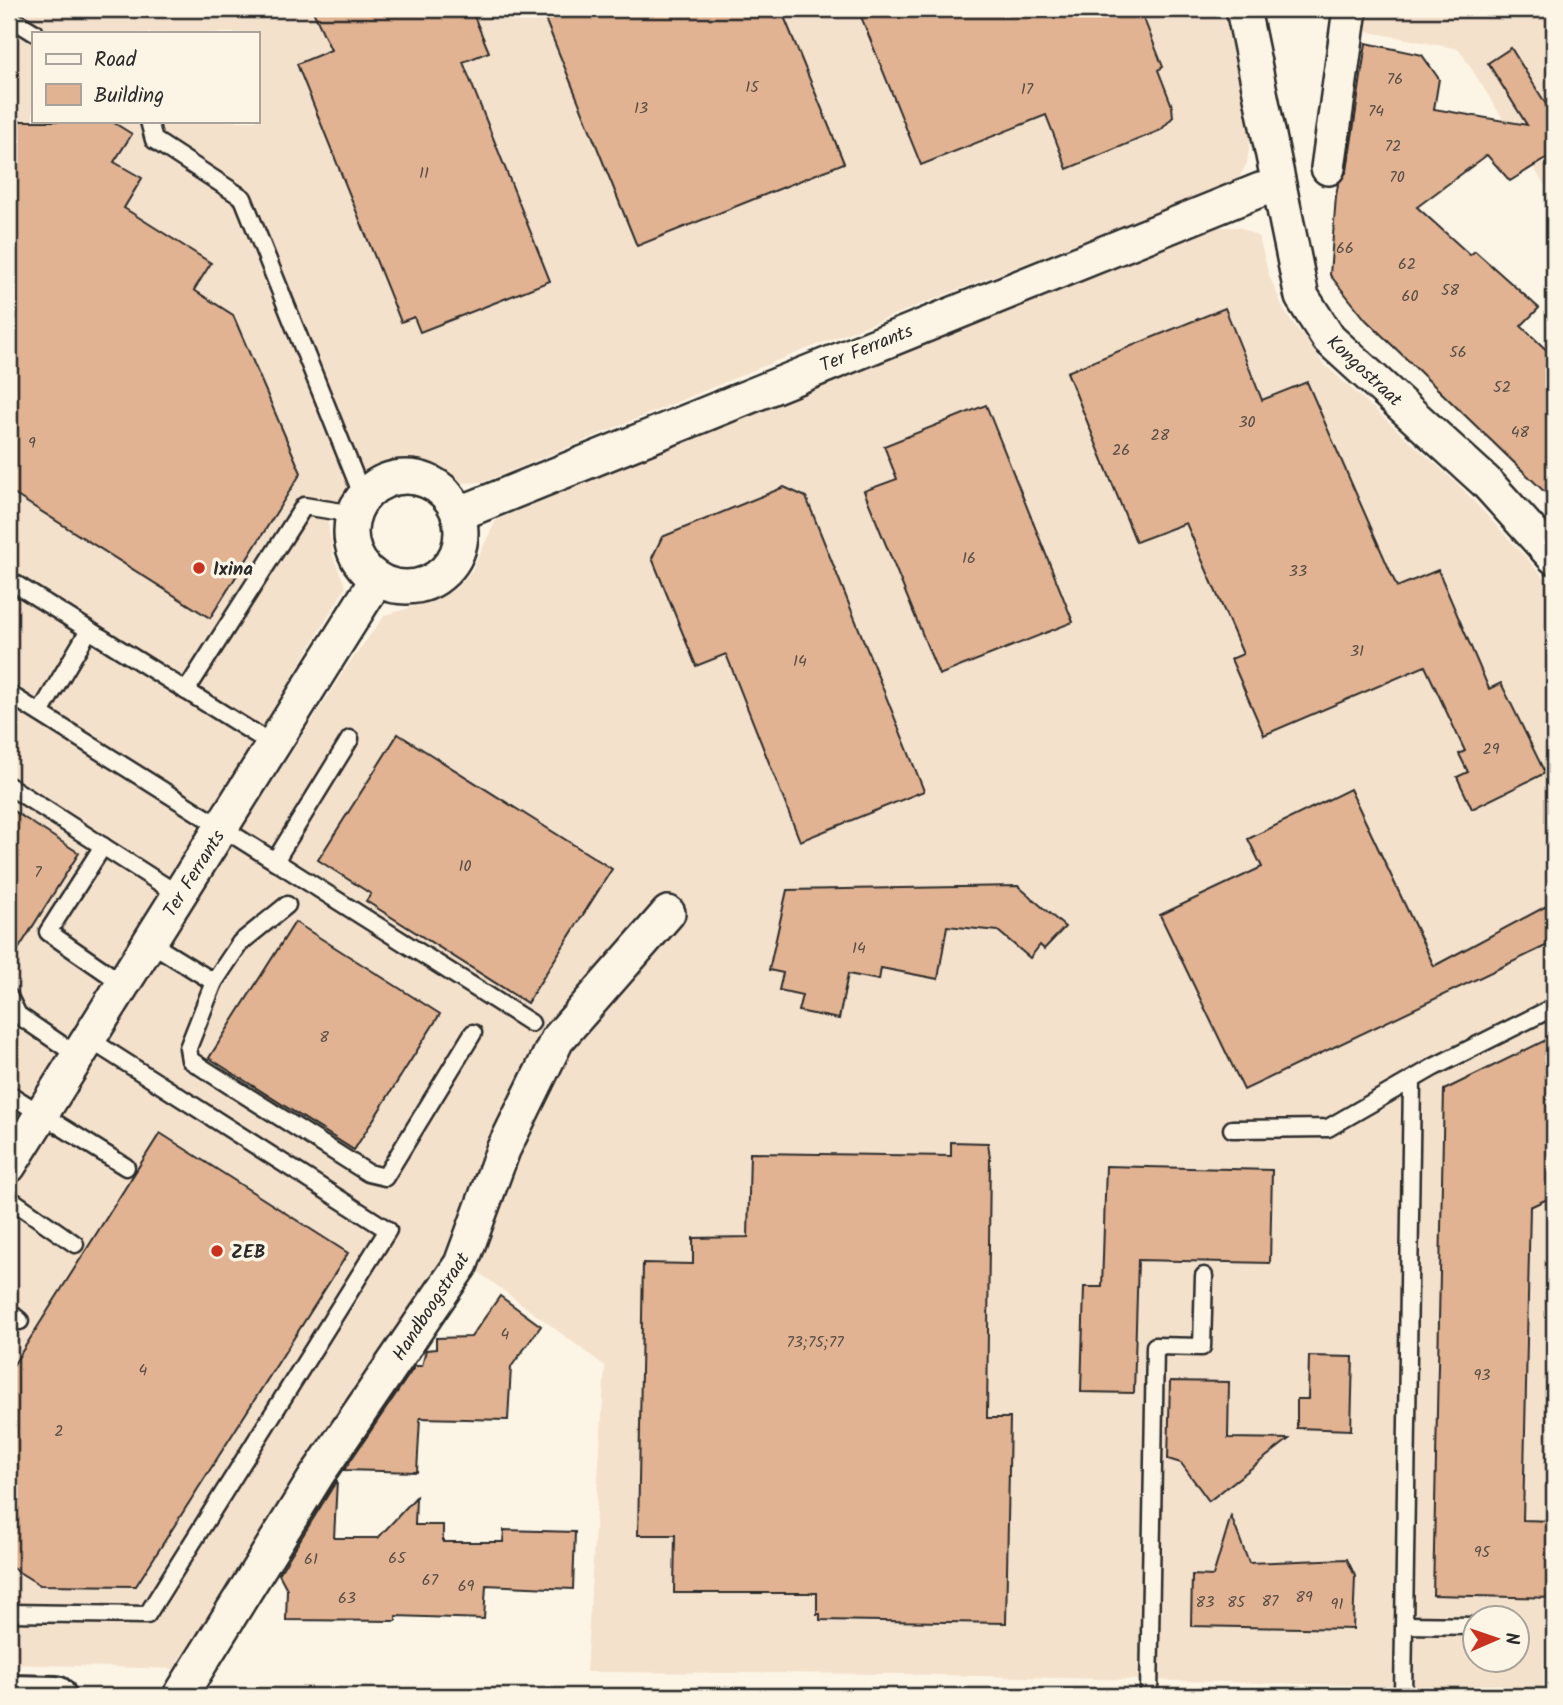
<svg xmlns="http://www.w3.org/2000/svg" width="1563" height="1705" font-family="Kalam,sans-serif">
<rect width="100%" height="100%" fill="#fcf5e5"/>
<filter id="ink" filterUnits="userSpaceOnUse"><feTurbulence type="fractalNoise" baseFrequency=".0143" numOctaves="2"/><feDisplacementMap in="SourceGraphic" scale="14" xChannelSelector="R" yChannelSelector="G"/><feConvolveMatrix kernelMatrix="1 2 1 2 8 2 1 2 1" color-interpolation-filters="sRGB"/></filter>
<g filter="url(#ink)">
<g fill="#f4e1cc" fill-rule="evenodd">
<path d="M 9,9 L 1223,9 L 1251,134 L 1247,163 L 1238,180 L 774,362 L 484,482 L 465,483 L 413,463 L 371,468 L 352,483 L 336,504 L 328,523 L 333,556 L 346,587 L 174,875 L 9,1132 ZM 33,33 L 257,33 L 257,121 L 33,121 Z"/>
<path d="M 1370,9 L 1554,9 L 1554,200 L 1459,49 L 1364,31 Z"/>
<path d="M 1214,227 L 1239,227 L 1259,237 L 1269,275 L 1285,312 L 1322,362 L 1461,487 L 1554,588 L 1554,1255 L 1543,1690 L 898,1674 L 586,1672 L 605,1366 L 477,1271 L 334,1464 L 208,1670 L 9,1664 L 9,1191 L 347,666 L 385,615 L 430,602 L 455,589 L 472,570 L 496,520 L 951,331 ZM 1476,1618 L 1518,1618 L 1518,1660 L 1476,1660 Z"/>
</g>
<g fill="#e1b392" stroke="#2b2b2b" stroke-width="2">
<path d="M 312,9 L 471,9 L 489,52 L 463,62 L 550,281 L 420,332 L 414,317 L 401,322 L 297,64 L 331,50 Z"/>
<path d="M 541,9 L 781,9 L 844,163 L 637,246 Z"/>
<path d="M 858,9 L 1140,9 L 1163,67 L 1158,70 L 1172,106 L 1173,117 L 1161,130 L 1067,169 L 1046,115 L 921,165 Z"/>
<path d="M 1366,43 L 1422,55 L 1439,79 L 1434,109 L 1527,125 L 1488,63 L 1511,48 L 1554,117 L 1554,170 L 1547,158 L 1510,181 L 1487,155 L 1417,207 L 1470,255 L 1475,251 L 1539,308 L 1521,326 L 1554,357 L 1554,501 L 1366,320 L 1330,275 L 1336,196 L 1338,184 L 1347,171 Z"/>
<path d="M 9,121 L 111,121 L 132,134 L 114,162 L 142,178 L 124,208 L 211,263 L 194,290 L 233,315 L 301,473 L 210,618 L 9,491 Z"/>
<path d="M 1225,308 L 1262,400 L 1307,382 L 1397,587 L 1438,570 L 1489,689 L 1501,683 L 1545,773 L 1472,809 L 1457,777 L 1468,772 L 1459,754 L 1465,751 L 1425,666 L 1264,735 L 1231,659 L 1243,654 L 1186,523 L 1136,542 L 1067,372 Z"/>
<path d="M 986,405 L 1073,622 L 939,675 L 864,491 L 897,479 L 884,446 Z"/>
<path d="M 784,487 L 806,497 L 924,791 L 800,841 L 726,654 L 696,666 L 652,558 L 662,537 Z"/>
<path d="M 398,734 L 612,869 L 527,1003 L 366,901 L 371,894 L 318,860 Z"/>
<path d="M 1350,789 L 1434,966 L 1554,902 L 1554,942 L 1244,1090 L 1160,915 L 1262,867 L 1248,839 Z"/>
<path d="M 9,808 L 79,853 L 9,964 Z"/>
<path d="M 1018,886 L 1065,927 L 1044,949 L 1040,945 L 1030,958 L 998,931 L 947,926 L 938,979 L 881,968 L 879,980 L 848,974 L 839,1019 L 798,1011 L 802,995 L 779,990 L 783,973 L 769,970 L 787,890 Z"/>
<path d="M 295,922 L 440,1014 L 354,1150 L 209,1058 Z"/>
<path d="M 1554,1036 L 1554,1196 L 1530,1207 L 1523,1520 L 1554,1521 L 1554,1598 L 1433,1595 L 1444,1090 Z"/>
<path d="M 160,1133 L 348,1253 L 136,1586 L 40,1585 L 9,1566 L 9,1372 Z"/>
<path d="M 951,1142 L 988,1143 L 990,1158 L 987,1418 L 1010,1418 L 1006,1623 L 820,1620 L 820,1614 L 817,1614 L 817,1593 L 674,1593 L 675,1535 L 638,1535 L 643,1263 L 693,1264 L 693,1238 L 748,1237 L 750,1153 L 951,1156 Z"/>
<path d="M 1106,1166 L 1272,1170 L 1270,1263 L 1138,1260 L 1134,1393 L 1081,1392 L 1084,1287 L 1102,1287 Z"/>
<path d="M 500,1296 L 541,1326 L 511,1367 L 508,1420 L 420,1418 L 417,1472 L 344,1470 L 415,1366 L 422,1366 L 426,1350 L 436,1349 L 436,1338 L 471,1337 Z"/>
<path d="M 1309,1356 L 1353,1357 L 1351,1430 L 1297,1428 L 1297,1399 L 1308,1399 Z"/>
<path d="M 1170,1381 L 1229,1382 L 1228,1438 L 1289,1439 L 1209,1501 L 1181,1463 L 1168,1459 Z"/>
<path d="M 337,1480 L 334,1538 L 378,1538 L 416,1497 L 415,1525 L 443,1525 L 443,1542 L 503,1542 L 504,1530 L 575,1532 L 573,1589 L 486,1585 L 484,1619 L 396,1616 L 396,1621 L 286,1620 L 287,1589 L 279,1574 Z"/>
<path d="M 1231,1516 L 1249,1563 L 1347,1559 L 1355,1576 L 1353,1629 L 1191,1626 L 1192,1575 L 1213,1576 Z"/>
</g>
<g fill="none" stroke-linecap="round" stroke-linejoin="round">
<defs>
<g id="service">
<path d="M 9,17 L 35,33"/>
<path d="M 149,121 L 154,140 L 243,198 L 363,497"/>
<path d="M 9,580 L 273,745"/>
<path d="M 186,691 L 304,506 L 354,514"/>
<path d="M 9,694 L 275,861 L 350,739"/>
<path d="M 40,713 L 89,630"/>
<path d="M 9,786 L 179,895"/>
<path d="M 103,846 L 48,932 L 123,984"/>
<path d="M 275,861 L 531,1023"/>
<path d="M 149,942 L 214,982 L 240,943 L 287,905"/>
<path d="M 214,982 L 188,1048 L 190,1060 L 368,1173 L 385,1177 L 473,1033"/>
<path d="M 9,997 L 18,1015 L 78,1056"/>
<path d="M 9,1094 L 126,1167"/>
<path d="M 1232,1129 L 1328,1128 L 1434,1067 L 1554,1007"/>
<path d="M 9,1198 L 75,1244"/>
<path d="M 9,1312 L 20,1321"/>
<path d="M 9,1613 L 147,1615 L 388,1230 L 89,1039"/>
<path d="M 1404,1625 L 1476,1626"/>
<path d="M 1149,1696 L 1155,1346 L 1202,1347 L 1204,1276"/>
<path d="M 1403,1696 L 1412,1080"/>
</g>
<g id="minor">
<path d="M 1243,9 L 1302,297 L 1329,339 L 1486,482 L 1554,557"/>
<path d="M 1328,168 L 1350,9"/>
<circle cx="406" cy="532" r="55"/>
<path d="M 458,514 L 1260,190 L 1277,187"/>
<path d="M 9,1166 L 377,579"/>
<path d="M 180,1696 L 317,1475 L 461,1264 L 503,1150 L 557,1040 L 668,913"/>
</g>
<path id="primary" d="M 9,1695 L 56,1696"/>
</defs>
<use href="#service" stroke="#2b2b2b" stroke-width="21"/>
<use href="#minor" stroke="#2b2b2b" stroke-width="38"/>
<use href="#primary" stroke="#2b2b2b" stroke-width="44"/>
<use href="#service" stroke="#fcf5e5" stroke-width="16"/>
<use href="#minor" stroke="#fcf5e5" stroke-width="33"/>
<use href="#primary" stroke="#fcf5e5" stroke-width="38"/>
</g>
</g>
<g fill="#c8321e" stroke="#fcf5e5" stroke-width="2.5">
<circle cx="199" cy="568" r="7"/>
<circle cx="217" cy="1251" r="7"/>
</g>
<g text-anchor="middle" stroke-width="7" stroke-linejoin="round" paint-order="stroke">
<g font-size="16" fill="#584d45">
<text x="1395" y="84">76</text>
<text x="752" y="92">15</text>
<text x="1027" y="94">17</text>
<text x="641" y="113">13</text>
<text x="1376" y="116">74</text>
<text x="1393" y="151">72</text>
<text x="424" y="178">11</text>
<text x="1397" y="182">70</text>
<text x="1345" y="253">66</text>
<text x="1407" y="269">62</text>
<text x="1450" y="295">58</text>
<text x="1410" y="301">60</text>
<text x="1458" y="357">56</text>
<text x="1502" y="392">52</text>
<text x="1247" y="427">30</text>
<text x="1520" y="437">48</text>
<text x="1160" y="440">28</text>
<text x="32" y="448">9</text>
<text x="1121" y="455">26</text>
<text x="969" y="563">16</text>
<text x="1298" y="576">33</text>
<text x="1357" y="656">31</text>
<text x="800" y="666">14</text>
<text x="1491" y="754">29</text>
<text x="465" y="871">10</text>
<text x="38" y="877">7</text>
<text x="859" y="953">14</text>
<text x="324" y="1042">8</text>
<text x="505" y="1339">4</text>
<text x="815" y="1347">73;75;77</text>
<text x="143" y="1375">4</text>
<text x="1482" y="1380">93</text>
<text x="59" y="1436">2</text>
<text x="1482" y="1557">95</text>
<text x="397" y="1563">65</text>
<text x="311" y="1564">61</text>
<text x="430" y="1585">67</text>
<text x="466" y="1591">69</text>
<text x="1304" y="1602">89</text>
<text x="347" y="1603">63</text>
<text x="1270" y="1606">87</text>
<text x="1205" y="1607">83</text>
<text x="1236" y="1607">85</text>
<text x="1337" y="1609">91</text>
</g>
<g font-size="19" fill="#2b2b2b" stroke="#fcf5e5">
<text transform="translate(866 347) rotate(-22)" y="7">Ter Ferrants</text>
<text transform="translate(1365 370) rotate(43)" y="7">Kongostraat</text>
<text transform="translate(193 873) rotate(-58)" y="7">Ter Ferrants</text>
<text transform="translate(430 1306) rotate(-57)" y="7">Handboogstraat</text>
</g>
<g font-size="19" font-weight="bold" fill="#2b2b2b" stroke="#fcf5e5" text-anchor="start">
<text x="213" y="575">Ixina</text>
<text x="231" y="1258">ZEB</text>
</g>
</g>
<rect width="1563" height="1705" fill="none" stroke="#fcf5e5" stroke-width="35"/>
<rect x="18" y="18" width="1528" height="1670" fill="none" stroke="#2b2b2b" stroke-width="2.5" filter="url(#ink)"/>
<rect x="32" y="32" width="228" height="91" fill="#fcf5e5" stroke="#a8a49b" stroke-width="2"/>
<rect x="46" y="54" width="35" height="10" fill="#fcf5e5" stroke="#a8a49b" stroke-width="2"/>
<text x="94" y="66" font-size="21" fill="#2b2b2b">Road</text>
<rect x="46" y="84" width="35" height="21" fill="#e1b392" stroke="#a8a49b" stroke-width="2"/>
<text x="94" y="102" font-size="21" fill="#2b2b2b">Building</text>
<g transform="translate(1496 1639) rotate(88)"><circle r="33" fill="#fcf5e5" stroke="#a8a49b" stroke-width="2"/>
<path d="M0-5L12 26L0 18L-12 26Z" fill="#c8321e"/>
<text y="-10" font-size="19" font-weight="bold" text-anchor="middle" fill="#2b2b2b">N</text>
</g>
</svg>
